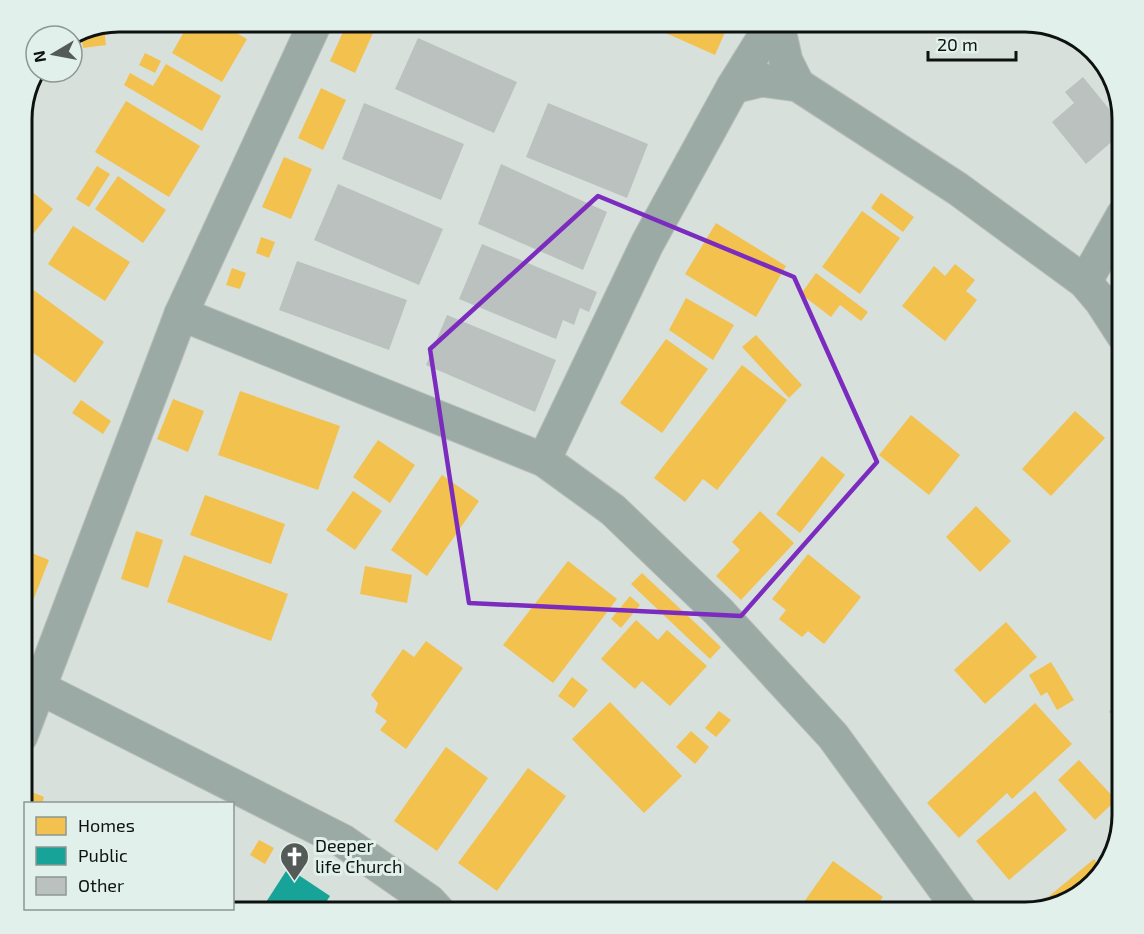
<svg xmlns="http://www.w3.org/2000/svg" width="1144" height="934" font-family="'Exo 2',sans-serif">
<rect width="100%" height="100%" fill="#d8e0dc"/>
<g fill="#f2c14e">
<path d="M 190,21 L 216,21 L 247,39 L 222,82 L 172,53 Z"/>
<path d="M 348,21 L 371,21 L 377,24 L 355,73 L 330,61 Z"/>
<path d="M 639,21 L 730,21 L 715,55 Z"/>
<path d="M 104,27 L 106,45 L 83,48 L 81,35 Z"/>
<path d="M 145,53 L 161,61 L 155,73 L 139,65 Z"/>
<path d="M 166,64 L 221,96 L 202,131 L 124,85 L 130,73 L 153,86 Z"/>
<path d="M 321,88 L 346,100 L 323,150 L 298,138 Z"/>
<path d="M 126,101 L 200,146 L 169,197 L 95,152 Z"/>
<path d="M 284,157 L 312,169 L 291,219 L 262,207 Z"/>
<path d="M 97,166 L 110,174 L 89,207 L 76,199 Z"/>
<path d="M 118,176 L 166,210 L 143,243 L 95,209 Z"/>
<path d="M 25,186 L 53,209 L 21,249 L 21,191 Z"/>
<path d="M 881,193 L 914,217 L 903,232 L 871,208 Z"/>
<path d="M 862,211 L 900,238 L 860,294 L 822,267 Z"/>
<path d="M 716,223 L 786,266 L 756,317 L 685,274 Z"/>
<path d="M 73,226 L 130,262 L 105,301 L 48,264 Z"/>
<path d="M 261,237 L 275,242 L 269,258 L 256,253 Z"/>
<path d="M 955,264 L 975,280 L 966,291 L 977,300 L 945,341 L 902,306 L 934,266 L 945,276 Z"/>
<path d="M 232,268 L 246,273 L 240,289 L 226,285 Z"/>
<path d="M 816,273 L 868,312 L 861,321 L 840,305 L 831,317 L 801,294 Z"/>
<path d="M 24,283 L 104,342 L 75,383 L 21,344 L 21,288 Z"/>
<path d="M 686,298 L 734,325 L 713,360 L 669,330 Z"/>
<path d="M 756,335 L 802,385 L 789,398 L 742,347 Z"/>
<path d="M 666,339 L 708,369 L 662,433 L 620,403 Z"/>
<path d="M 742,365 L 787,400 L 717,490 L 703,479 L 685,502 L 654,478 Z"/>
<path d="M 240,391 L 340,426 L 318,490 L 218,455 Z"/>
<path d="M 173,399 L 204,411 L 188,452 L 157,439 Z"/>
<path d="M 81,400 L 111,421 L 103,434 L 72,413 Z"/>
<path d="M 1075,411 L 1105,438 L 1051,496 L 1022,469 Z"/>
<path d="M 911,415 L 960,455 L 929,495 L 879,455 Z"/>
<path d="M 378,440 L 415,465 L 390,503 L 353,477 Z"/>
<path d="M 822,456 L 845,475 L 800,533 L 776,514 Z"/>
<path d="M 442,475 L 479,501 L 427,576 L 391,550 Z"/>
<path d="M 353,491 L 382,511 L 355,550 L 326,530 Z"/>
<path d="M 205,495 L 285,524 L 271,564 L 190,535 Z"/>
<path d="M 976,506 L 1011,541 L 980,572 L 946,537 Z"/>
<path d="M 760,511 L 794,543 L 741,600 L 716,576 L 740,550 L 732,542 Z"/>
<path d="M 136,531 L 163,540 L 148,588 L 121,579 Z"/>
<path d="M 27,551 L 49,560 L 32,603 L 21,599 L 21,566 Z"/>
<path d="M 808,554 L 861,597 L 824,644 L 808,631 L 802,637 L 779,619 L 786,610 L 772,599 Z"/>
<path d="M 184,555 L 288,594 L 271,641 L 167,602 Z"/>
<path d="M 568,561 L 617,599 L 553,683 L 503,645 Z"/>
<path d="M 365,566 L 412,575 L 407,603 L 360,594 Z"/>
<path d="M 642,573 L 721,647 L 710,659 L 631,584 Z"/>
<path d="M 630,596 L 640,605 L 621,628 L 611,619 Z"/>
<path d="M 636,620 L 658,640 L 667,630 L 707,666 L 670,706 L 642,681 L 635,689 L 601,659 Z"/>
<path d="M 1006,622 L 1037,657 L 985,704 L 954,670 Z"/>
<path d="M 426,641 L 463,668 L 406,749 L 380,730 L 387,721 L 375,712 L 378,703 L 371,695 L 403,649 L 414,657 Z"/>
<path d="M 1051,662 L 1074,700 L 1057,710 L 1047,692 L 1041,696 L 1029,675 Z"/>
<path d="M 572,677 L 588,690 L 574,708 L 558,696 Z"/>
<path d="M 610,702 L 682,776 L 644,813 L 572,739 Z"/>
<path d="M 1035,703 L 1072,744 L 1012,799 L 1007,793 L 959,838 L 927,803 Z"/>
<path d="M 719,711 L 731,720 L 716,737 L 705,728 Z"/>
<path d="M 691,731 L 709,747 L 695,764 L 676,747 Z"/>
<path d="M 446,747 L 488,778 L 437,851 L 394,821 Z"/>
<path d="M 1079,760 L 1116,800 L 1095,820 L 1058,780 Z"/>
<path d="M 528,768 L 566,796 L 497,891 L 458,863 Z"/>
<path d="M 1035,791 L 1067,830 L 1009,880 L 976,841 Z"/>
<path d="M 32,792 L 44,797 L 42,804 L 28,804 Z"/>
<path d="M 259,840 L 274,848 L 265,864 L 250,855 Z"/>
<path d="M 1094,859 L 1103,870 L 1099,879 L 1068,903 L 1030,912 Z"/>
<path d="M 833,861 L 883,897 L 871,913 L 796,913 Z"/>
</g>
<path fill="#17a398" d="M 288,868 L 330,896 L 319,913 L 259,913 Z"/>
<g fill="#bbc1bf">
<path d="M 418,38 L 517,82 L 494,133 L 395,89 Z"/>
<path d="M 1083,77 L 1123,126 L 1123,132 L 1086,164 L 1052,122 L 1074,103 L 1065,92 Z"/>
<path d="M 364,103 L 464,144 L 441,200 L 342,159 Z"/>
<path d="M 548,103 L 648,144 L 627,198 L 526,157 Z"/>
<path d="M 501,164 L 607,212 L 583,270 L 478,224 Z"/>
<path d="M 338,184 L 443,229 L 419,285 L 314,240 Z"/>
<path d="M 482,244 L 597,292 L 589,312 L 580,308 L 574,325 L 563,320 L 556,339 L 459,299 Z"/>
<path d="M 297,261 L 407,300 L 389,350 L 279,310 Z"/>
<path d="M 447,315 L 556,360 L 535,412 L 426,365 Z"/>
<path d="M 1123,696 L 1123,724 L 1109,712 Z"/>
</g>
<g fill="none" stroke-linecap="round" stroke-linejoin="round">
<defs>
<g id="minor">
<path d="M 777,21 L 786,61 L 798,85"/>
<path d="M 733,87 L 762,80 L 798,85 L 958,189 L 1085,282 L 1101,301 L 1123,335"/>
<path d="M 1085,282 L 1123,215"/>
<path d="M 181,314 L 544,460 L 613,510 L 719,612 L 833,736 L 962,913"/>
<path d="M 544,460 L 647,244 L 733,87 L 774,21"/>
<path d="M 40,688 L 343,841 L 429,901 L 440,913"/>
<path d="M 21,736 L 181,314 L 316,21"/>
</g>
</defs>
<use href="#minor" stroke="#b8bebb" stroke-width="35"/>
<use href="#minor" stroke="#9caaa5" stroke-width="33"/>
</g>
<path fill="none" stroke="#7b2cbf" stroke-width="4.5" stroke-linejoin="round" d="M 598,196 L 794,277 L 877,462 L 741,616 L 469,603 L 430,349 Z"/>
<defs>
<symbol id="church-pin" viewBox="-11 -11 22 30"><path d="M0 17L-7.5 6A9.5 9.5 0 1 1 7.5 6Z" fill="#545a57" stroke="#e1f0ea"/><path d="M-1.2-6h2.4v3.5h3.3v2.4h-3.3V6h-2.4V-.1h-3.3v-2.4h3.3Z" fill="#fff"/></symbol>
</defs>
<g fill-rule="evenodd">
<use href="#church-pin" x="278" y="840" width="33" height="45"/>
</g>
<g text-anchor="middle" stroke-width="6" stroke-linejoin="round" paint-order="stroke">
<g font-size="18" fill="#0d1210" stroke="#e1f0ea" text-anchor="start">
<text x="315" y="852">Deeper<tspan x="315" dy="21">life Church</tspan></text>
</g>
</g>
<path d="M0 0H1144V934H0ZM119 32H1025A87 87 0 0 1 1112 119V815A87 87 0 0 1 1025 902H119A87 87 0 0 1 32 815V119A87 87 0 0 1 119 32Z" fill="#e1f0ea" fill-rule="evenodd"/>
<path fill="none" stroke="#0d1210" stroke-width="3" d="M119 32H1025A87 87 0 0 1 1112 119V815A87 87 0 0 1 1025 902H119A87 87 0 0 1 32 815V119A87 87 0 0 1 119 32Z"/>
<rect x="24" y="802" width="210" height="108" fill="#e1f0ea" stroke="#8c9793" stroke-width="1.5"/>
<rect x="36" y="817" width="30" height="18" fill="#f2c14e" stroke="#8c9793" stroke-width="1.5"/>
<text x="78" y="832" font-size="18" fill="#0d1210">Homes</text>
<rect x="36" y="847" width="30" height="18" fill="#17a398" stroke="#8c9793" stroke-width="1.5"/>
<text x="78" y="862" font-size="18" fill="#0d1210">Public</text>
<rect x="36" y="877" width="30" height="18" fill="#bbc1bf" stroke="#8c9793" stroke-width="1.5"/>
<text x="78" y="892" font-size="18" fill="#0d1210">Other</text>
<g transform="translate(54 54) rotate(260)"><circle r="28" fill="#e1f0ea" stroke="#8c9793" stroke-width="1.5"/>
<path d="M0-4.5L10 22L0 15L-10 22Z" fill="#545a57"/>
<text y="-9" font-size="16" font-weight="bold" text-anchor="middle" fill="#0d1210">N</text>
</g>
<path d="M928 51v9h88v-9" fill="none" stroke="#0d1210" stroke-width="3"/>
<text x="937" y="51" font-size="18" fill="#0d1210" stroke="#e1f0ea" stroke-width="4.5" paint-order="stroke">20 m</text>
</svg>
